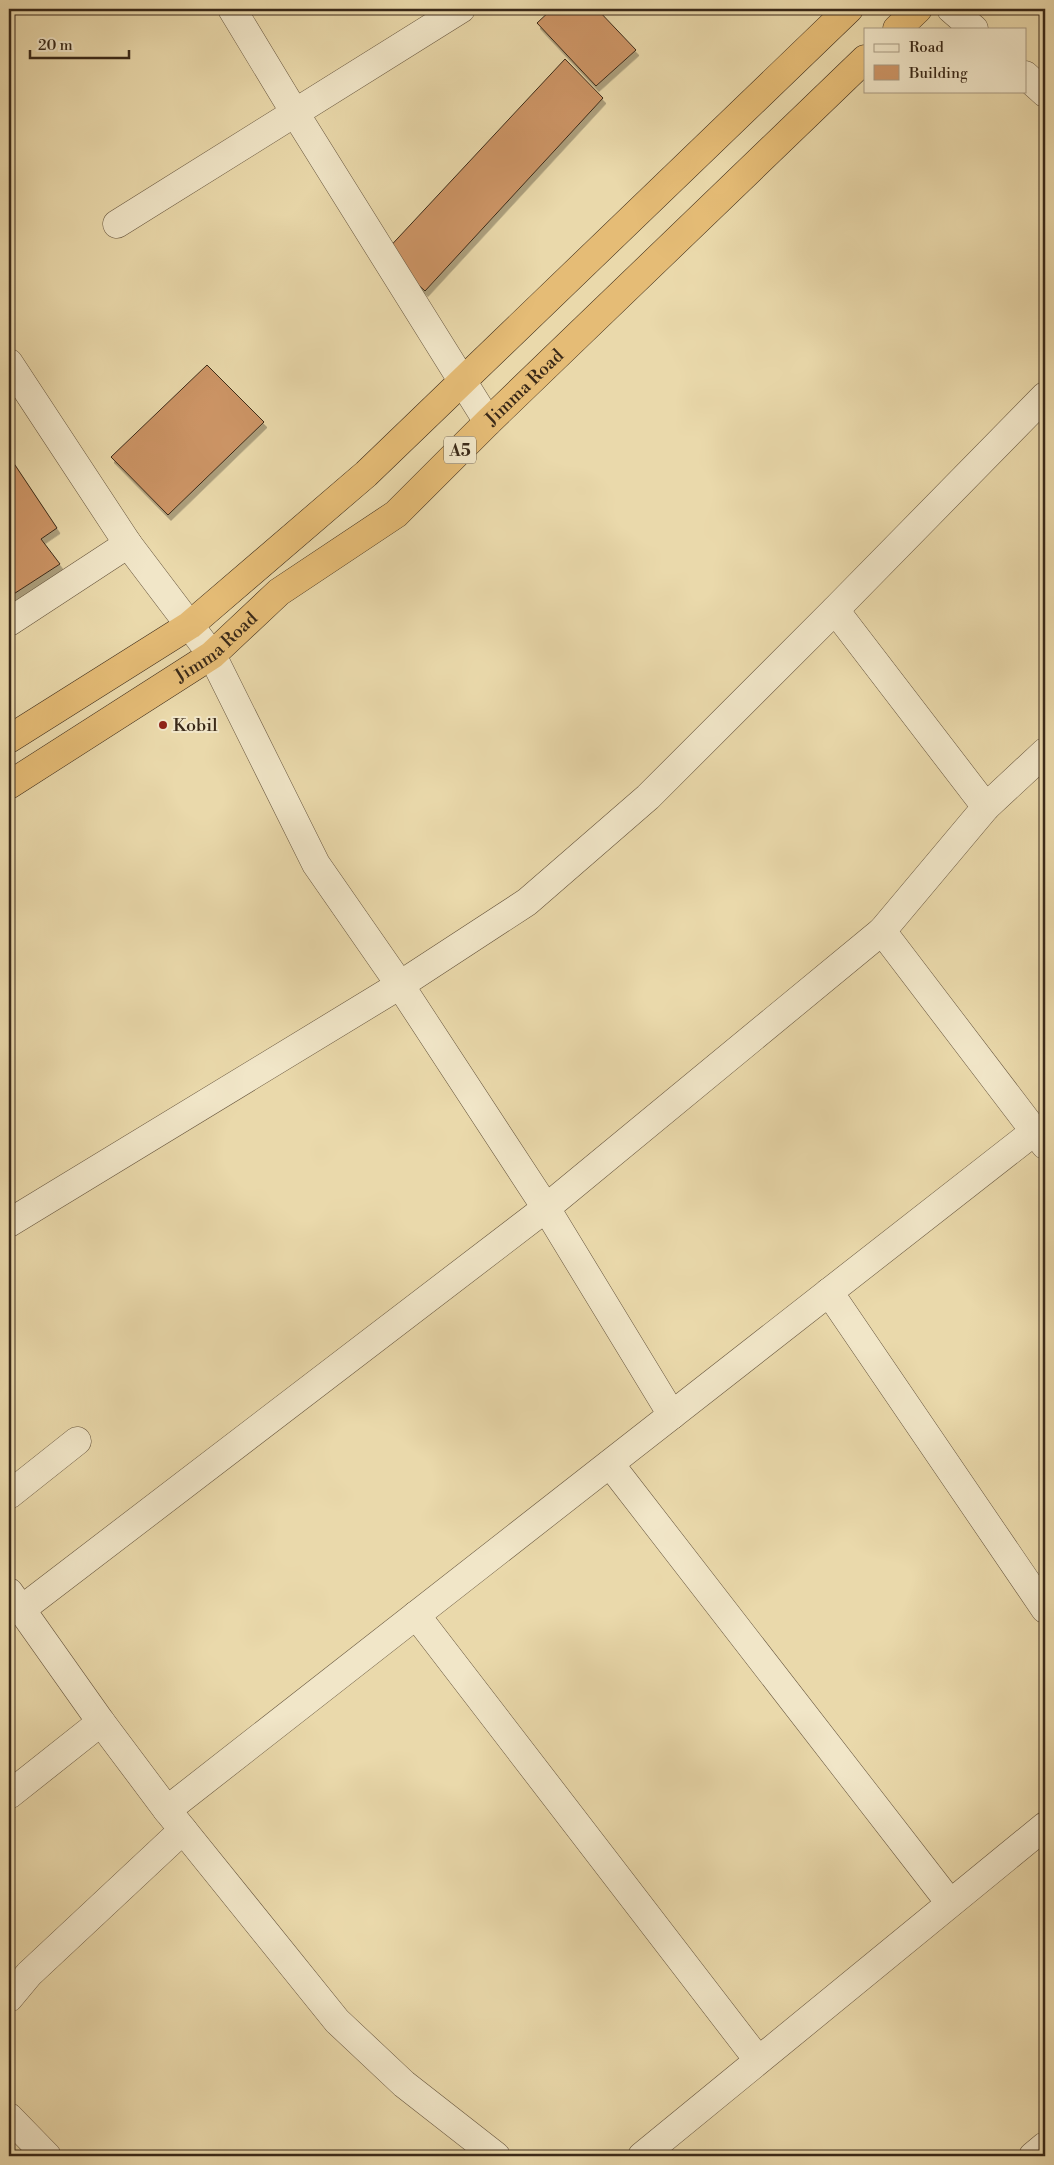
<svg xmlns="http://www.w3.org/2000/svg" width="1054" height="2165" font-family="'Libre Bodoni',serif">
<defs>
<filter id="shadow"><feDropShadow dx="3" dy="5.5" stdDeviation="0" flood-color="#0004"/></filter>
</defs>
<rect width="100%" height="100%" fill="#ead9ab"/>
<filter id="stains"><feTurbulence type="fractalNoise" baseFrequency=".004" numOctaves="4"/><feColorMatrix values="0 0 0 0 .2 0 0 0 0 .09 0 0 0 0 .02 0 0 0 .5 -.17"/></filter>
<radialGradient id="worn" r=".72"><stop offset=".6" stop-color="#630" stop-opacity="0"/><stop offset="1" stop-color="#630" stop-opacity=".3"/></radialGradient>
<g fill="#cd9566" stroke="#3a2918" filter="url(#shadow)">
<path d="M 552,9 L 597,9 L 636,50 L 596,86 L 537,23 Z"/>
<path d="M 565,59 L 603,98 L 425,291 L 384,253 Z"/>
<path d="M 207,365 L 264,422 L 168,515 L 111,457 Z"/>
<path d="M 9,456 L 57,528 L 41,539 L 60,564 L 9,597 L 9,546 L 14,542 L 9,534 Z"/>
</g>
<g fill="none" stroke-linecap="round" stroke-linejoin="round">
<defs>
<g id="street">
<path d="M 232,9 L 295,113 L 488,422"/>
<path d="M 951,9 L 974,29"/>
<path d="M 1025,75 L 1045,93"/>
<path d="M 117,224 L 461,9"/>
<path d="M 9,363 L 128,544 L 212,655 L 316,864 L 400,985 L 546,1208 L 672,1415"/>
<path d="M 835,610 L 986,807"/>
<path d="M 9,622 L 128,544"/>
<path d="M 882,931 L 1045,1145"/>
<path d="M 9,1223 L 400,985 L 527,902 L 648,797 L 835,610 L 1045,396"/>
<path d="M 829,1292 L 1045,1609"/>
<path d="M 610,1464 L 950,1903"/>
<path d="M 9,1495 L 77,1441"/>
<path d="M 9,1592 L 101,1722 L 167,1810 L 337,2021 L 404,2084 L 496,2156"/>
<path d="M 22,1609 L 546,1208 L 882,931 L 986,807 L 1045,752"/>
<path d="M 416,1615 L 758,2060"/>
<path d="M 9,1795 L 101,1722"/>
<path d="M 167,1810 L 1035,1131"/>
<path d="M 9,1998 L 29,1974 L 183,1830"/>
<path d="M 9,2117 L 47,2156"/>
<path d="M 642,2156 L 1045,1826"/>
<path d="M 1033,2156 L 1045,2146"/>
</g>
<g id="highway">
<path d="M 897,29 L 918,9"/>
<path d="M 9,739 L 190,625 L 366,474 L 849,9"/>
<path id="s1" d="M 9,785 L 212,655 L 279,592 L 396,514 L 488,422 L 865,59"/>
</g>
</defs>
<use href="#street" stroke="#66553d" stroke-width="29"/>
<use href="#highway" stroke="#3a2918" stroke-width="29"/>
<use href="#street" stroke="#f1e6c8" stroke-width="28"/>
<use href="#highway" stroke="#e5bc76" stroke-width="28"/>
</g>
<circle fill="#8f2418" stroke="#f1e6c8" stroke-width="2" cx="163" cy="725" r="5"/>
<g text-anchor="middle" stroke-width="4" stroke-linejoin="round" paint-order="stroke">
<rect fill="#f1e6c8" stroke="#71624d" stroke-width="1" x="444" y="436.5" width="32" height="27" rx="4"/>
<g font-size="16" font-weight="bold" fill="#3a2918">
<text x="460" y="456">A5</text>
</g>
<g font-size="18" fill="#3a2918" stroke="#f1e6c8">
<text dy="6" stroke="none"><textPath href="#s1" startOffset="654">Jimma Road</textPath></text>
<text dy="6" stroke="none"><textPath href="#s1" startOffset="249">Jimma Road</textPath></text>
</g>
<g font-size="18" fill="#3a2918" stroke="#f1e6c8" text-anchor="start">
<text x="173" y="731">Kobil</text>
</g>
</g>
<rect width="1054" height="2165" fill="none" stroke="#ead9ab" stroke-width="30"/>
<rect x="10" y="10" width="1034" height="2145" fill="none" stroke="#3a2918" stroke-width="2.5"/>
<rect x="15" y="15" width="1024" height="2135" fill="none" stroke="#3a2918"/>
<rect x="864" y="28" width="162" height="65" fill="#f1e6c8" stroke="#a89a82"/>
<rect x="874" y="44" width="25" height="8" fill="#f1e6c8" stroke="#a89a82"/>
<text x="909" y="52" font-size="15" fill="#3a2918">Road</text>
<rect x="874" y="65" width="25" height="15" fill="#cd9566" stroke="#a89a82"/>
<text x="909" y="78" font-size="15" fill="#3a2918">Building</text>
<path d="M30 50v8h99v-8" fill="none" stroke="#3a2918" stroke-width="2.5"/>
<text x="38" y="50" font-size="15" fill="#3a2918" stroke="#f1e6c8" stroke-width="4" paint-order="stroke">20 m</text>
<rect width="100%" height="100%" filter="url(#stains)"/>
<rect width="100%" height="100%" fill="url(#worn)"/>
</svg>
